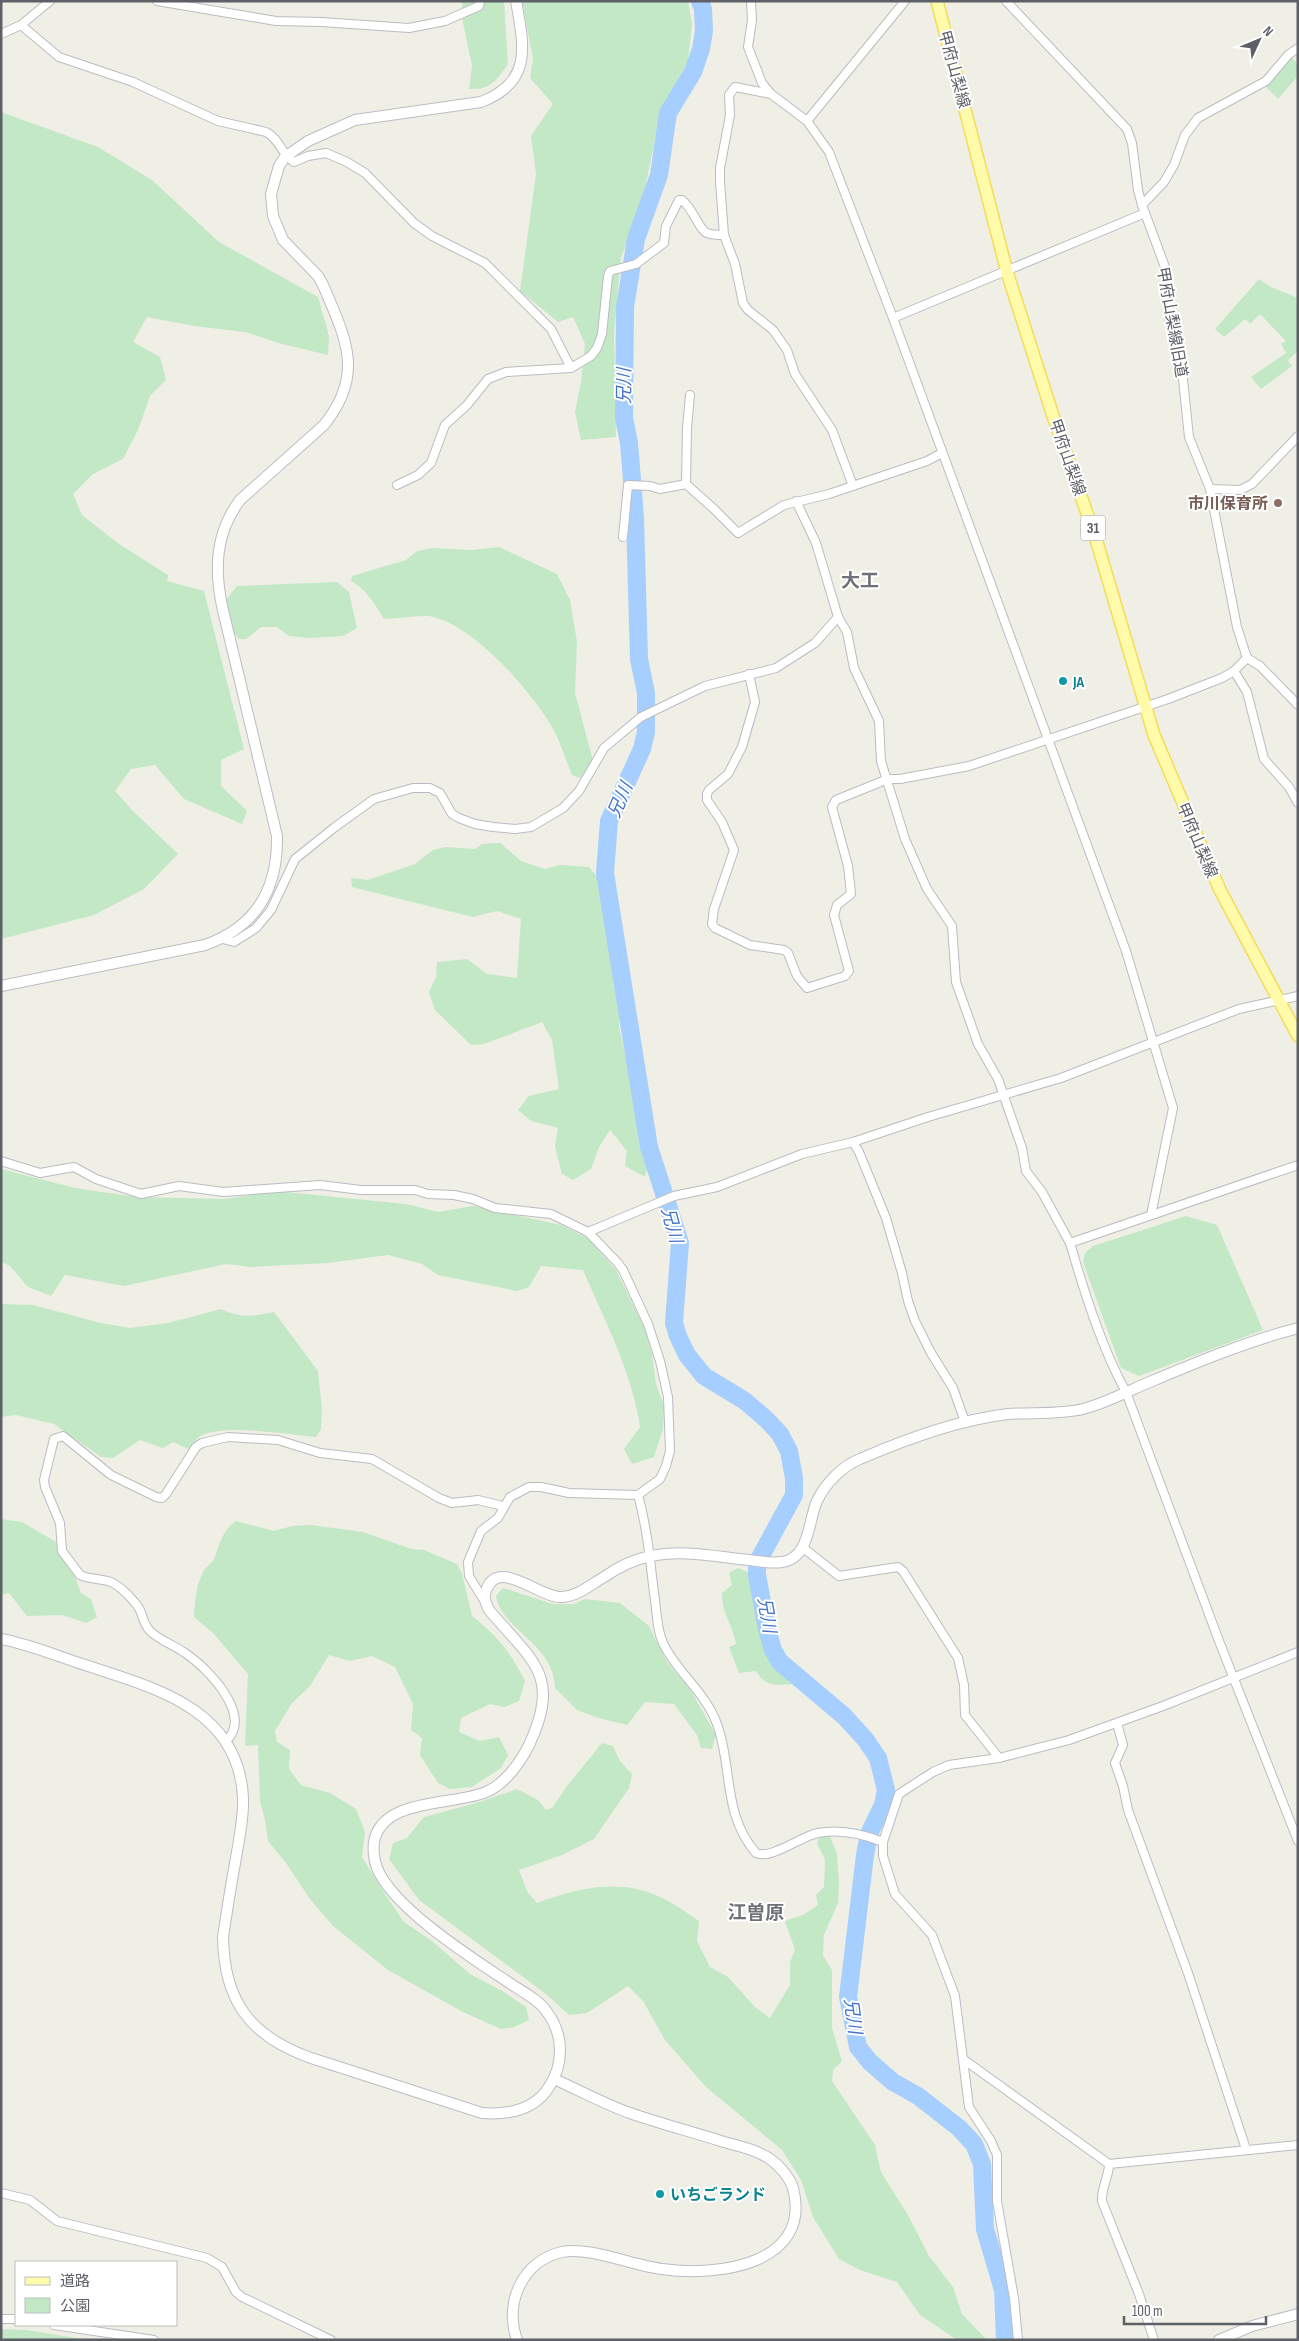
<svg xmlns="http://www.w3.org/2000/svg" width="1299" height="2341" font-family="'Sofia Sans Condensed','Noto Sans JP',sans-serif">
<rect width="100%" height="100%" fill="#f0efe6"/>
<g fill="#c2e8c6">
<path d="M 459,1 L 504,1 L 508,64 C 496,81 491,90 469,89 L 472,66 L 462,18 L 462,3 Z"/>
<path d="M 522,1 L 688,1 L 692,24 L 688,61 L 660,114 L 640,214 L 621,257 L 614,333 L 616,437 L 581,440 L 575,412 L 581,382 L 585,344 L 573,317 L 558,322 L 520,291 L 536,174 L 531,136 L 553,104 L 530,78 L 533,59 Z"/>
<path d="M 1292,58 L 1298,64 L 1298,79 L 1296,78 L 1278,99 L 1265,86 Z"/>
<path d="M 1,112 L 98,147 L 152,180 L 219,242 L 318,297 L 329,336 L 328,355 L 282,344 L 245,332 L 194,326 L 147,317 L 133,342 L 160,357 L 166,380 L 150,396 L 138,430 L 123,459 L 93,474 L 73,494 L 82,515 L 119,544 L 168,575 L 167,581 L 204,591 L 244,749 L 221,760 L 221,786 L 247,811 L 242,824 L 184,799 L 155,765 L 131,769 L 115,791 L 133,811 L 178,854 L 144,889 L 94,915 L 1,939 Z"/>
<path d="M 1259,279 L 1269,286 L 1298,298 L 1298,351 L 1288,360 L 1292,366 L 1261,389 L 1251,377 L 1286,353 L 1281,344 L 1286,341 L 1260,314 L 1250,324 L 1245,319 L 1224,337 L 1215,329 Z"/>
<path d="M 499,547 L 557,574 L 570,600 L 577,642 L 575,693 L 593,761 L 580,778 L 572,775 C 565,758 559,737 549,722 C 527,687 475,628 434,617 C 422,614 398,619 384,619 C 374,603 367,590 351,581 L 352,576 L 406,560 L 417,551 L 433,548 L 472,550 Z"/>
<path d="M 337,582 L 349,592 L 357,628 L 343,636 L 310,638 L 289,636 L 277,627 L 261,627 L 246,639 L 239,639 L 229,626 L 226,600 L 237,586 Z"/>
<path d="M 500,843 L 521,861 L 545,869 L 560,865 L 589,867 L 602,883 L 613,941 L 613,984 L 620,1009 L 619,1026 L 637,1111 L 639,1144 L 647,1169 L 645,1177 L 625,1166 L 627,1151 L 610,1130 L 599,1147 L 591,1169 L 573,1180 L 562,1174 L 555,1146 L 558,1128 L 531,1121 L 518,1110 L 529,1096 L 559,1089 L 552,1040 L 542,1022 L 484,1044 L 471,1045 L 435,1010 L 429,992 L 436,977 L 437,962 L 467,959 L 487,974 L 517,978 L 521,919 L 497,911 L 473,917 L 352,887 L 351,878 L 368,880 L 415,864 L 433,850 L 446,847 L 475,849 L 482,844 Z"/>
<path d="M 1,1169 L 75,1188 L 137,1197 L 226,1199 L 276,1191 L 406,1204 L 438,1212 L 473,1206 L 561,1225 L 587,1238 L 616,1270 L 644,1327 L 652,1353 L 656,1384 L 664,1406 L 663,1429 L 654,1457 L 632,1464 L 624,1449 L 640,1427 C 632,1372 605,1321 583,1270 L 541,1266 L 529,1287 L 517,1291 L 438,1275 L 422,1264 L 388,1255 L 328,1263 L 251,1267 L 226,1264 L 124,1286 L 65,1275 L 51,1296 L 28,1287 L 10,1266 L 1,1262 Z"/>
<path d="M 1186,1216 L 1217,1225 L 1263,1330 L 1139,1376 L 1121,1368 L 1083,1262 L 1085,1253 L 1093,1246 Z"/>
<path d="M 1,1304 L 33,1305 L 101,1323 L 130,1328 L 168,1323 L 221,1309 C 242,1319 253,1316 274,1312 L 318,1371 L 322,1409 L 321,1429 L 316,1437 C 290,1435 218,1422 198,1438 C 194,1441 191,1446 188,1449 L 173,1442 L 163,1448 L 140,1440 L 113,1458 L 101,1457 L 54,1424 L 16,1415 L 1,1417 Z"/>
<path d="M 1,1519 L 22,1522 L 56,1542 L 60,1555 L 73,1572 L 81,1593 L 91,1599 L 97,1617 L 86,1623 L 62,1615 L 27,1616 L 9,1593 L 1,1595 Z"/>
<path d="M 236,1521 L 274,1531 L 292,1526 L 311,1525 L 363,1532 L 411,1549 L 424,1550 L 457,1564 L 462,1573 L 472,1616 C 499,1637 509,1651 525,1681 L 519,1701 L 504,1707 L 490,1704 L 461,1718 L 459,1732 L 480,1741 L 499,1737 L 508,1755 L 501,1768 L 472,1787 L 450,1789 L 438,1783 L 420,1755 L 422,1738 L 411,1730 L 413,1704 L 395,1667 L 372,1656 L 350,1661 L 329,1655 L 310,1686 L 292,1703 L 275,1731 L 277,1742 L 290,1750 L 289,1769 L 301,1785 L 330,1793 L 356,1809 L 365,1832 L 362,1857 L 381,1888 L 404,1922 L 432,1941 L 470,1974 L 504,1992 L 526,2007 L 529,2020 L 514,2027 L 501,2029 L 463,2012 L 388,1970 L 333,1926 L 310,1899 L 286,1863 L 268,1841 L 265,1820 L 260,1801 L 258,1745 L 245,1746 L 248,1674 L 213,1633 L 194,1617 C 195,1600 196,1587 203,1572 C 206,1566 213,1563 215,1557 C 220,1542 223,1530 236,1521 Z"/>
<path d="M 738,1568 L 752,1574 L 765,1643 L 775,1665 L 791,1676 L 793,1684 C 776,1685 765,1687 756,1671 L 739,1673 L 729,1647 L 736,1644 C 733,1626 721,1611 722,1593 L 732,1585 L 729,1573 Z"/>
<path d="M 503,1588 L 553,1604 L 574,1604 L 585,1599 L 620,1603 L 649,1626 L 667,1662 L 691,1691 L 716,1735 L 712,1749 L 701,1748 L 697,1735 L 674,1704 L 645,1702 L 627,1725 L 598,1718 L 577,1710 L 555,1688 C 554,1643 503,1632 496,1596 Z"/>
<path d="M 602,1743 L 613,1746 L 620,1761 L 632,1774 L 629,1788 L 594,1839 L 562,1855 L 519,1870 L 528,1893 L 537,1903 C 577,1888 620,1878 660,1897 C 674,1903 687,1913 699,1921 L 697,1941 L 710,1967 L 728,1977 L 755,2007 L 770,2018 L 790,1985 L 790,1962 L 795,1950 L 785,1921 L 803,1915 L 818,1905 L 816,1895 L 824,1887 L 825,1860 L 817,1843 L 820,1836 L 830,1836 L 837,1854 L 839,1883 L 838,1903 L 824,1935 L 823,1955 L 832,1970 L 832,2028 L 842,2061 L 833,2070 L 832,2081 L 875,2145 L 881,2172 L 909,2217 L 929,2256 L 953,2287 L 962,2314 L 987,2340 L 957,2340 L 920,2315 L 897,2282 L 860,2270 L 839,2259 L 813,2217 L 801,2180 L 782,2150 L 706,2087 L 665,2040 L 643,2001 L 628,1986 L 587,2013 L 569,2015 L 546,1994 L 419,1900 L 389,1859 L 393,1843 L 407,1838 L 424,1817 L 476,1803 L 517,1789 L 538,1800 L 546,1810 L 552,1808 L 567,1786 Z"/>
<path d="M 1,2329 L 26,2330 L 89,2340 L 1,2340 Z"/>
</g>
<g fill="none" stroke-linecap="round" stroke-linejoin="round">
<path stroke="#a6ceff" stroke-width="18" d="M 700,1 L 703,9 L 704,31 L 701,49 L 693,72 L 668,113 L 659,175 L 636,239 L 625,307 L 624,418 L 629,443 L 635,517 L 639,659 L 646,693 L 646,732 L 642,749 L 609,821 L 605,873 L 649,1147 L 680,1243 L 674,1323 L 678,1336 L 687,1355 L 704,1376 L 745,1401 L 767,1420 L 780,1434 L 789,1451 L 794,1478 L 794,1495 L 757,1563 L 757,1575 L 767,1629 L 773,1650 L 780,1662 L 844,1716 L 865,1739 L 878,1758 L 886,1790 L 883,1805 L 869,1834 L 865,1855 L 848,1997 L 858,2047 L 870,2062 L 893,2082 L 918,2096 L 959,2128 L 974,2144 L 982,2164 L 985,2229 L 1003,2290 L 1005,2340"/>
<defs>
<g id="street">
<path d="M 157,1 L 276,21 L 321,22 L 409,28 L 445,21 L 479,6 L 480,1"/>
<path d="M 751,1 L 752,20 L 748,47 L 762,83 L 771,94 L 807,121 L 829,152 L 893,318 L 1126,951 L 1173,1108 L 1151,1215"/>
<path d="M 21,25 L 50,1"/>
<path d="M 1,34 L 21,25 L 59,57 L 133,82 L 218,121 L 266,132 C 280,139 281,154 294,162 L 308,156 L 326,153 L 347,162 L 365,173 L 414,223 L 432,236 L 485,263 L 551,329 L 571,368"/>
<path d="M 771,94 L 735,87 L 729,95 L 730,115 L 720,168 L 720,182 L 724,235 L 735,264 L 743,303 L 748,310 L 773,330 L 787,350 L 795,374 L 832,430 L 853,486"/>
<path d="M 807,121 L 905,1"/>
<path d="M 1142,205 L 1164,182 L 1174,165 L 1185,135 L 1198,118 L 1266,81 L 1288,55 L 1298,48"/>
<path d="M 893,318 L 1145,213"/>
<path d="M 686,484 L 714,509 L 738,533 L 784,505 L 829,494 L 927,461 L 942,453"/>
<path d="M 686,484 L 687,428 L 690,395"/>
<path d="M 397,485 L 418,475 L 431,463 L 445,425 L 467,405 L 488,379 L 506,372 L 571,368 L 591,356 L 597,348 L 602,334 L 608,276 L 610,271 L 636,264 L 664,243 L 666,226 L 679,200 L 682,200 C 692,207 700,231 707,233 C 712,235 719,235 724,235"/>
<path d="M 1210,489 L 1240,490 L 1252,484 L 1298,436"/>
<path d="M 796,501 L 816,543 L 838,617 L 847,632 L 854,668 L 879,721 L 881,761 L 905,839 L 927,889 L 952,926 L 956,982 L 978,1044 L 998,1079 L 1022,1148 L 1026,1171 L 1042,1192 L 1070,1243"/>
<path d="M 623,537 L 628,485 L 650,486 L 660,489 L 686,484"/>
<path d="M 1247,658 L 1260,666 L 1298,705"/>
<path d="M 1234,671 L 1247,692 L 1264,759 L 1289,787 L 1298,803"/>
<path d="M 749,674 L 755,702 L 742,747 L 728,774 L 709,790 L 707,794 L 707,800 L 722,822 L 734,850 L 714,909 L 712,924 L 715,928 L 750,945 L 784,950 L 788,953 L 797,976 L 807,988 L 845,976 L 849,971 L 834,915 L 837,905 L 851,894 L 848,866 L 832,807 L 836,800 L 888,779 L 900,779 L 969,766 L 1168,699 L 1222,678 L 1234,671 L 1247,658 L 1237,627 L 1210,489 L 1189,437 L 1182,370 L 1178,347 L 1169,319 L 1165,267 L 1142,205 L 1138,190 L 1132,143 L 1127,129 L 1006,1"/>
<path d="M 223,939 L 234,942 L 256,928 L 271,910 L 295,859 L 335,827 L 374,799 L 413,788 L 430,788 L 440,793 L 452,814 L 459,818 L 475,824 L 493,827 L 515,829 L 531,827 L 563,808 L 579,791 L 604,748 L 641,717 L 705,686 L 776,668 L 815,643 L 838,617"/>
<path d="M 853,1142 L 859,1152 L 886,1218 L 902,1273 L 908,1301 L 915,1321 L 931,1353 L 953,1388 L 965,1422"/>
<path d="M 1,1161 L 40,1173 L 74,1167 L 96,1179 L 141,1194 L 179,1186 L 223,1192 L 320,1185 L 361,1190 L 415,1190 L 428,1194 L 454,1195 L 473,1199 L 495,1208 L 551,1214 L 588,1232 L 617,1262 L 623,1270 L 648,1324 L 660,1361 L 668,1397 L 670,1451 L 666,1466 L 660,1479 L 638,1495 L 569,1493 L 541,1487 L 529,1487 L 510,1497 L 498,1518 L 481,1531 L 468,1562 L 469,1576 L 485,1602"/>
<path d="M 1298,1165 L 1070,1243 C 1084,1291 1102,1349 1126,1392 L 1219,1641 L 1298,1841"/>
<path d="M 588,1232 L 674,1196 L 717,1187 L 802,1154 L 853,1142 L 928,1117 L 1061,1078 L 1239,1009 L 1298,996"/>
<path d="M 638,1495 C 647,1527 650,1560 654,1593 C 657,1609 656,1630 664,1645 C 677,1672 706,1693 717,1724 C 733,1767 722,1814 756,1853 C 771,1860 801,1836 818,1833 C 839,1829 863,1834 883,1842"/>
<path d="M 802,1547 L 839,1576 L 898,1567 L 903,1571 L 958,1658 L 964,1685 L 965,1715 L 999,1758"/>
<path d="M 1117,1723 L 1123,1745 L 1115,1763 L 1123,1786 L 1128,1810 L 1188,1973 L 1246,2149"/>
<path d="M 226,1741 C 254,1716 208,1668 185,1653 C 174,1645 159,1640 150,1631 C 144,1625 143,1617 140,1610 C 135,1601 122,1588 113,1583 C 104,1578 90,1580 80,1575 L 62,1551 L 60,1523 L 45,1487 L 44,1480 L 54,1439 L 63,1436 L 111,1475 L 156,1497 L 162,1498 L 166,1494 L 196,1447 L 202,1443 L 228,1437 L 278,1440 L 320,1453 L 372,1459 L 439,1498 L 452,1503 L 478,1500 L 503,1506"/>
<path d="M 963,2059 L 1109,2164 L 1298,2145"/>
<path d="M 1109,2164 C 1109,2177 1101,2188 1102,2201 L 1139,2294 L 1154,2340"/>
<path d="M 1,2193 L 30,2200 L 57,2221 L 207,2258 L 222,2267 L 236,2292 L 242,2297 L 331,2340"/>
<path d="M 1,2319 L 16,2319"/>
<path d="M 54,2325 L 154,2340"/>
<path d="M 1018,2340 L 1014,2298 L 997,2201 L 997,2155 L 991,2141 L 969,2107 L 955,1996 L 932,1935 L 895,1894 L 883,1856 L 883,1842 L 899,1794 L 933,1772 L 949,1765 L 999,1758 L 1069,1740 L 1163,1706 L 1298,1652"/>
</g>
<g id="secondary">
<path d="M 1,986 L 205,945 C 256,927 278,889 277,836 L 222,606 C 214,567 216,532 240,500 L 324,425 C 365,374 346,339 323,285 L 318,276 L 283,240 L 273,216 L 271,194 L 279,166 L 285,157 L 308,141 L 355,120 L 481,102 C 533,82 524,46 516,1"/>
<path d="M 1,1639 C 29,1644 57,1656 85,1665 C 155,1688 239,1709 243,1798 C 244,1818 239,1839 236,1858 C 231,1884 227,1911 223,1937 C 224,2000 249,2035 308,2057 L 482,2113 C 508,2115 534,2111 549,2087 C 564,2064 564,2035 547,2012 C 538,1999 521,1991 508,1982 C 472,1958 393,1908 377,1868 C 374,1861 373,1849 374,1842 C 382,1797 454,1806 486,1792 C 505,1784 520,1763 529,1745 C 562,1675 532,1661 489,1610 C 485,1602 483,1596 487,1588 C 500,1558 541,1599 562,1597 C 578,1596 590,1585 604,1577 C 617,1568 635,1559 651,1556 C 683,1549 717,1557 749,1560 C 760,1561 771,1564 782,1562 C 810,1558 808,1521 817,1501 C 825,1484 842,1466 860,1459 C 906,1439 957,1420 1008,1414 C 1032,1412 1058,1415 1083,1409 C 1107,1403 1130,1390 1152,1381 C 1200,1361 1248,1341 1298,1328"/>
<path d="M 517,2340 C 504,2303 522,2261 562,2252 C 589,2246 634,2266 662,2269 C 716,2277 813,2265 793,2188 C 790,2178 779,2165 770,2159 C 757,2150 739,2146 724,2142 C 693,2132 661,2124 630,2113 C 604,2104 579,2090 554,2079"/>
<path d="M 1219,2340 L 1252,2326 L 1298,2314"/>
</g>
<path id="primary" d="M 937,1 L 1007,272 L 1054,419 L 1096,539 L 1154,735 L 1220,890 L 1298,1036"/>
</defs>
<use href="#street" stroke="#babcc1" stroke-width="10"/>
<use href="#secondary" stroke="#bbbdc4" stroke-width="12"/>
<use href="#primary" stroke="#f5db5a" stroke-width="14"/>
<use href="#street" stroke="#fff" stroke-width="8"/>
<use href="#secondary" stroke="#fff" stroke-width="10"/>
<use href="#primary" stroke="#fffbab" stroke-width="11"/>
</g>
<circle fill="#8d6e63" stroke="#fff" stroke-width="2" cx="1278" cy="503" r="5"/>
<g fill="#0f9aa8" stroke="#fff" stroke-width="2">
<circle cx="1063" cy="681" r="5"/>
<circle cx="660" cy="2194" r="5"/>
</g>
<g text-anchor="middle" stroke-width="4" stroke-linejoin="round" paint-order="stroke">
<rect fill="#fff" stroke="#8e9094" stroke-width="1" x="1080.5" y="515.5" width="25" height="25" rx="4"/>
<g font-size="15" font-weight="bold" fill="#5d6066">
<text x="1093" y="533">31</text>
</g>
<g font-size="16" fill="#5d6066" stroke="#fff">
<text transform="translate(955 69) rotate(75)" y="6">甲府山梨線</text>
<text transform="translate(1173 322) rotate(80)" y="6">甲府山梨線旧道</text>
<text transform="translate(1068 457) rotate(71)" y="6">甲府山梨線</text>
<text transform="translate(1198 840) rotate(67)" y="6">甲府山梨線</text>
</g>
<g font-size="16" font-weight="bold" fill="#785e54" stroke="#fff" text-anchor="end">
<text x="1268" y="509">市川保育所</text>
</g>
<g font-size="16" font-weight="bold" fill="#0d838f" stroke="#fff" text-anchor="start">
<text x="1073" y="687">JA</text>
<text x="670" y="2200">いちごランド</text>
</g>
<g font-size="18" font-style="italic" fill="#4575c7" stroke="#fff">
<text transform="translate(624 386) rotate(-90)" y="6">兄川</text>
<text transform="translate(620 800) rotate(-67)" y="6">兄川</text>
<text transform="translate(672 1225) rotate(75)" y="6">兄川</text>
<text transform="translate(767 1615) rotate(80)" y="6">兄川</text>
<text transform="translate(853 2016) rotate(82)" y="6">兄川</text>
</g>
<g font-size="19" font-weight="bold" fill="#6e7278" stroke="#fff">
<text x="860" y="587">大工</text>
<text x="756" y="1919">江曽原</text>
</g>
</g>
<rect width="1299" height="2341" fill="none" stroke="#5d6066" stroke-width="5"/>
<rect x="15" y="2261" width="162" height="65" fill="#ffffff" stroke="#bebfc2"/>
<rect x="25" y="2277" width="25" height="8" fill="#fffbab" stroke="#bebfc2"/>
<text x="60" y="2286" font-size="15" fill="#5d6066">道路</text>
<rect x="25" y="2298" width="25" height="15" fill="#c2e8c6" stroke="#bebfc2"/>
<text x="60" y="2311" font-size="15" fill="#5d6066">公園</text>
<g transform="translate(1259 40) rotate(46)" stroke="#ffffff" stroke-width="4" paint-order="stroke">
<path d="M0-4L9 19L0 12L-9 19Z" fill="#5d6066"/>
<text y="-8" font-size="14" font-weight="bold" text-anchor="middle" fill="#5d6066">N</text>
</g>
<path d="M1124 2316v8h142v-8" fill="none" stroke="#5d6066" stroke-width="2.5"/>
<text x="1132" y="2316" font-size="15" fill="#5d6066" stroke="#ffffff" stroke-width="4" paint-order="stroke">100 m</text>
</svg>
